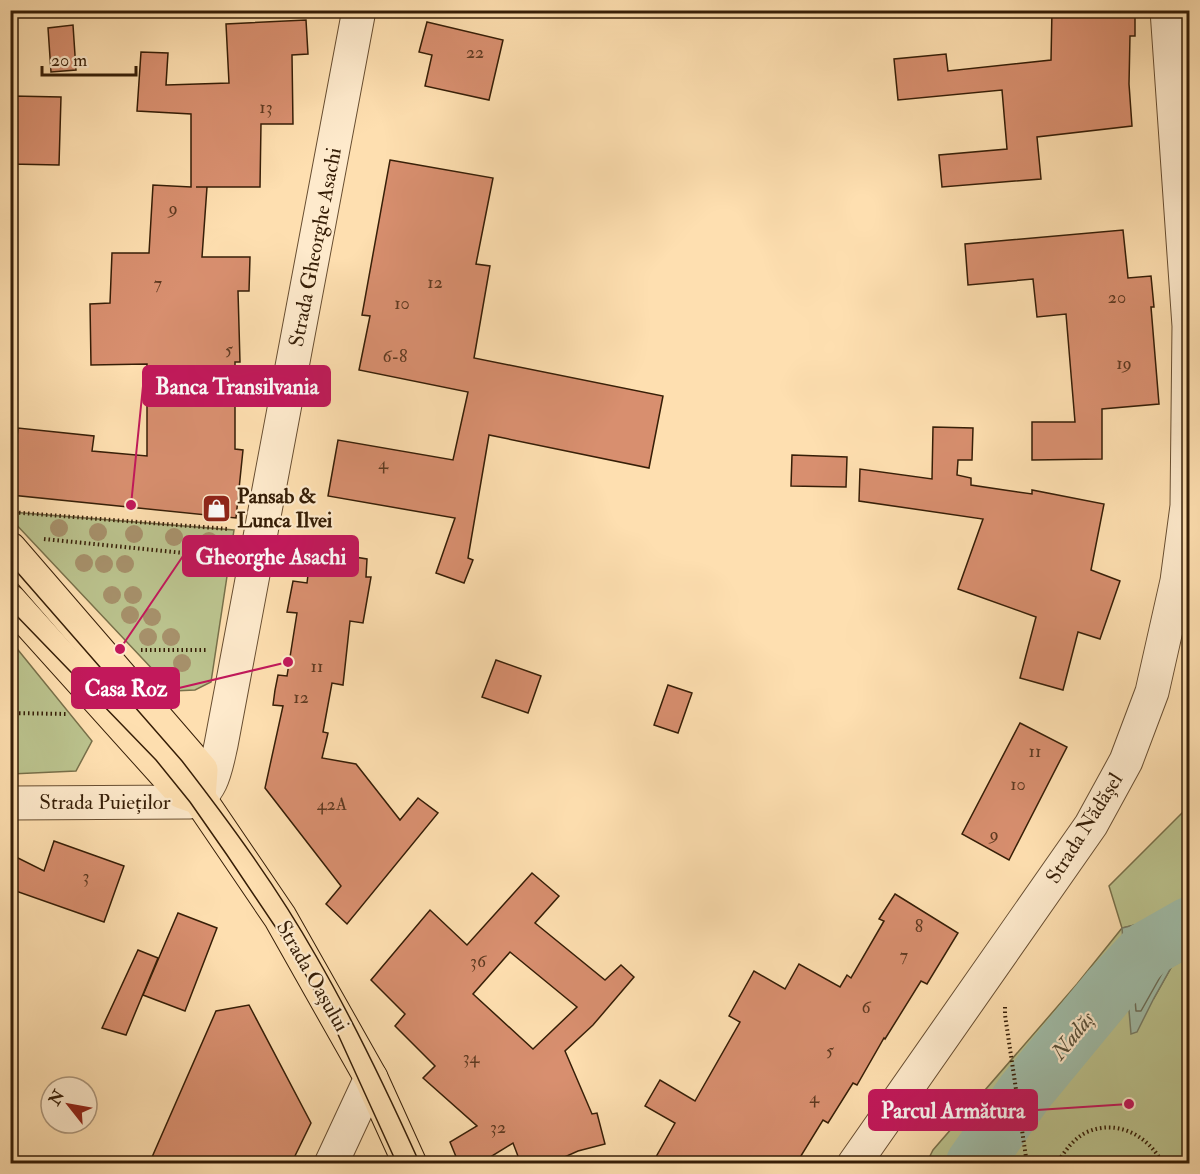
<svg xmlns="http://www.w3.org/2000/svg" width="1200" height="1174" font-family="'IM FELL Double Pica',serif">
<rect width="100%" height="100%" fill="#fedfb0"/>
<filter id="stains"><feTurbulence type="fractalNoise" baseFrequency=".00333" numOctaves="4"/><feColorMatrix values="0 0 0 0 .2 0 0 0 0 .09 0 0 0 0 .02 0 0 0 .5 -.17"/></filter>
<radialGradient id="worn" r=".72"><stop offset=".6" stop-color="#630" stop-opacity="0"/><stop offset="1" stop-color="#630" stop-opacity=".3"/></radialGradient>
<g fill="#bbc38e" stroke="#78704a" stroke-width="1.5">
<path d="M 11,512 L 234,530 L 211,682 L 195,690 L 173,691 L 11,519 Z"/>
<path d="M 10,640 L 92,741 L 76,771 L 11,774 Z"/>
<path d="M 1189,806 L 1189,907 L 1168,917 L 1122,928 L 1154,998 L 1172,966 L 1189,957 L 1189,1163 L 926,1164 L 933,1150 L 1077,984 L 1122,928 L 1109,886 Z"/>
</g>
<path fill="#a0bda9" stroke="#767d68" stroke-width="1.5" d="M 1189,907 L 1189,957 L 1172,966 L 1154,998 L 1137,1032 L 1131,1034 L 1122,928 L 1168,917 Z"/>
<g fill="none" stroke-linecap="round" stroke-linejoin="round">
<g stroke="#6b6e58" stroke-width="1.5">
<path d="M 1190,914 L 1169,923 L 1129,933 L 1136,1011 L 1141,1011 L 1168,963 L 1190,952"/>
<path d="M 1190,922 L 1171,930 L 1137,939 L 1141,985 L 1146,984 C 1156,967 1166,946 1190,945"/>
</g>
<path stroke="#a0bda9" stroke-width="57" d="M 974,1164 L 1025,1092 L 1109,990 L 1146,950 L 1190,925"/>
</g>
<g fill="#d88f6f" stroke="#361e07" stroke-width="1.5" fill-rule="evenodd">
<path d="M 1052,10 L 1135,10 L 1135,36 L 1130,36 L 1129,84 L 1132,126 L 1037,137 L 1041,179 L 942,187 L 939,155 L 1007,149 L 1002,90 L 898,100 L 894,59 L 946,54 L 948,71 L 1051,60 Z"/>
<path d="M 306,20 L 308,54 L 292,55 L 293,124 L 261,124 L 260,187 L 196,187 L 207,187 L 202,257 L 250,257 L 249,291 L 238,291 L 240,362 L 235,362 L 235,449 L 243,450 L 236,518 L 11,495 L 18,428 L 94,436 L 92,451 L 147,456 L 147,364 L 91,365 L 90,304 L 110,303 L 112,253 L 149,253 L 153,185 L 191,187 L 191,114 L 137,111 L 141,52 L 168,53 L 166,85 L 229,83 L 226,24 Z"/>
<path d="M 427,22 L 503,40 L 489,100 L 425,86 L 432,55 L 419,52 Z"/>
<path d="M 73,25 L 76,70 L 51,72 L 48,28 Z"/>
<path d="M 12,96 L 61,97 L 59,165 L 10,164 Z"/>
<path d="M 390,160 L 493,178 L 476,264 L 490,266 L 474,358 L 663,396 L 649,468 L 489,435 L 468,558 L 473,560 L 464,583 L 436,573 L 455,518 L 328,496 L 338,440 L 453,460 L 468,392 L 359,370 L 370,316 L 362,315 Z"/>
<path d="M 1123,230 L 1128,278 L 1151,276 L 1154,307 L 1151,307 L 1159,404 L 1102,409 L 1102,459 L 1032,460 L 1032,422 L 1075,422 L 1066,314 L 1037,317 L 1033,279 L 968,285 L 965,244 Z"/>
<path d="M 933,427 L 973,428 L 972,460 L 958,460 L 957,475 L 971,478 L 971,485 L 1032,494 L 1032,490 L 1104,504 L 1091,570 L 1120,581 L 1100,639 L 1078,632 L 1063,690 L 1020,678 L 1036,617 L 958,589 L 983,519 L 859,501 L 860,469 L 932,479 Z"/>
<path d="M 792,455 L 847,457 L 846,487 L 791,486 Z"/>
<path d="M 311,550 L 367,559 L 366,577 L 371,577 L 363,623 L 350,621 L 343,685 L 332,683 L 323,732 L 328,733 L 322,758 L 356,764 L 400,820 L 418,798 L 438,813 L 347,924 L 326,904 L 341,886 L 265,788 L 283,706 L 273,705 L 275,690 L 278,675 L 287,676 L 297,613 L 287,612 L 293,581 L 307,583 Z"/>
<path d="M 496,660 L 541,676 L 528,713 L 482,697 Z"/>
<path d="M 668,685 L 692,693 L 678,733 L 654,725 Z"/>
<path d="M 1020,723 L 1067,747 L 1009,860 L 962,834 Z"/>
<path d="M 54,841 L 124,866 L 104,922 L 10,889 L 10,854 L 44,871 Z"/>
<path d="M 532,873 L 559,896 L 535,923 L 605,980 L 621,965 L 634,977 L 593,1025 L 565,1051 L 592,1114 L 597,1113 L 605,1144 L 578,1151 L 549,1164 L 521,1164 L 513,1143 L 479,1164 L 459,1164 L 450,1142 L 477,1126 L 423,1078 L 435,1066 L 395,1026 L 405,1014 L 371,980 L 430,910 L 467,945 ZM 510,952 L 577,1007 L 533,1049 L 473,994 Z"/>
<path d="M 895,894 L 958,933 L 927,984 L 921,981 L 885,1039 L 884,1038 L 857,1085 L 853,1083 L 828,1123 L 823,1120 L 796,1164 L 652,1164 L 675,1123 L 645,1106 L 660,1080 L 695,1101 L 740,1022 L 729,1016 L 754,971 L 785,989 L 799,964 L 840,987 L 847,975 L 851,978 L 884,921 L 879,919 Z"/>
<path d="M 178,913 L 217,928 L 185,1011 L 143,995 Z"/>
<path d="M 138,950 L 158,958 L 126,1035 L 102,1028 Z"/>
<path d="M 249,1005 L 311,1123 L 291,1164 L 149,1164 L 216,1011 Z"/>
</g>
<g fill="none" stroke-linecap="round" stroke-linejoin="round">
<defs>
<g id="minor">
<path d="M 10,803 L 190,802 C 213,793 216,766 221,745 L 359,10"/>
<path d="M 331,1164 L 371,1078"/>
<path d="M 854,1164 L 1091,825 L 1126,761 L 1152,692 L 1177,581 L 1187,506 L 1189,326 L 1167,10"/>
</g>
<g id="major">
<path d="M 10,549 L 201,770 L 199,798"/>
<path d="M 10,601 L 182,792 L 199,798 L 280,917 L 371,1078 L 410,1164"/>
</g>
</defs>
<use href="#minor" stroke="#684e31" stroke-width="35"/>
<use href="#major" stroke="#361e07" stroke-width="35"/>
<g stroke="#361e07" stroke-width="4" stroke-dasharray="1.5 3" stroke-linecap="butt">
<path d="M 10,512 L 228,529"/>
<path d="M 44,539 L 224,557"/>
<path d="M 141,650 L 206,650"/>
<path d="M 10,713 L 67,714"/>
<path d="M 1005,1007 L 1005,1015 L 1027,1164"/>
<path d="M 1056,1164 C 1064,1153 1072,1140 1085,1133 C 1116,1118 1148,1135 1163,1164"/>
</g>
<use href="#minor" stroke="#feeacc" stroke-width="33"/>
<use href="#major" stroke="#fedfb0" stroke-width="33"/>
<g stroke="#361e07" stroke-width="1.5">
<path d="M 10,564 L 182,761 C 230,823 277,887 316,956 C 355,1023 388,1093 420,1164"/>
<path d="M 10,609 L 156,760 L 190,802 L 227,855 L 297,959 L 336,1030 L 397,1164"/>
</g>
</g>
<g fill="#a6906a">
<circle cx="59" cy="528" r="9"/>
<circle cx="98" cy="532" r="9"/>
<circle cx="134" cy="534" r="9"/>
<circle cx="174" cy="537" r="9"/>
<circle cx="209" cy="541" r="9"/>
<circle cx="84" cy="563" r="9"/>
<circle cx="104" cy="564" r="9"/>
<circle cx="125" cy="564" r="9"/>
<circle cx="112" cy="595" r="9"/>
<circle cx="133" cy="595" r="9"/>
<circle cx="130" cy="615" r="9"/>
<circle cx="152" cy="617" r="9"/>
<circle cx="148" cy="637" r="9"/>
<circle cx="171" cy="637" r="9"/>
<circle cx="182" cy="663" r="9"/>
</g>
<defs>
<symbol id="shop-square" viewBox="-11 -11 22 22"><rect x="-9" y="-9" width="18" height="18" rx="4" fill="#8f2418" stroke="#feeacc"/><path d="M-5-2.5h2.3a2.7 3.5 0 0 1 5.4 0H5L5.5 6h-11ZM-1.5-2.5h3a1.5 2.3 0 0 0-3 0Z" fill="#fff"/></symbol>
</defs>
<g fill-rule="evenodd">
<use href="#shop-square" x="200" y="492" width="33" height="33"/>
</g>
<g text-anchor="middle" stroke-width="4.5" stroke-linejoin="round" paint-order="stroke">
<g font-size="18" fill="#5e3a21">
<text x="475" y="58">22</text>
<text x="266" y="113">13</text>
<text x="173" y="214">9</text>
<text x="435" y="288">12</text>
<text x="158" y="289">7</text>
<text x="1117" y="303">20</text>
<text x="402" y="309">10</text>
<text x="229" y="355">5</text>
<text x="395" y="362">6-8</text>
<text x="1124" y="369">19</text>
<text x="383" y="469">4</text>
<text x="317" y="672">11</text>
<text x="301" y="703">12</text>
<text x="1035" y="757">11</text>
<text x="1018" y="790">10</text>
<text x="332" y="810">42A</text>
<text x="994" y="840">9</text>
<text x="86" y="882">3</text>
<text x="919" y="932">8</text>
<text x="904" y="961">7</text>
<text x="478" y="967">36</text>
<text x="866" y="1013">6</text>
<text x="830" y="1056">5</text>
<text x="471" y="1063">34</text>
<text x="814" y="1103">4</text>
<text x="498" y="1133">32</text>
</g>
<g font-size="21" fill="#361e07" stroke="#feeacc">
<text transform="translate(315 247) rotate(-79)" y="7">Strada Gheorghe Asachi</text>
<text x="105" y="809">Strada Puieților</text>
<text transform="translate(1084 828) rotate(-58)" y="7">Strada Nădășel</text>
<text transform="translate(313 976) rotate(60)" y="7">Strada Oașului</text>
</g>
<g font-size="21" font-weight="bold" fill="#361e07" stroke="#feeacc" text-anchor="start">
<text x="237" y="503">Pansab &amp;<tspan x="237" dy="24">Lunca Ilvei</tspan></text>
</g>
<g font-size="22" font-style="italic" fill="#564e38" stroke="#feeacc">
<text transform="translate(1072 1035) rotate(-51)" y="8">Nadăș</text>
</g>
</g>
<path fill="none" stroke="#c2185b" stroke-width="2" d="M131 505L143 386M120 649L183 556M288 662L179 688M1129 1104L1037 1110"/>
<g fill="#c2185b" stroke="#feeacc" stroke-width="2">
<circle cx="131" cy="505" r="6"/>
<circle cx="120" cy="649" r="6"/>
<circle cx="288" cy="662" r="6"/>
<circle cx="1129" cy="1104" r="6"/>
</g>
<g fill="#c2185b" stroke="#c2185b" stroke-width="2">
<rect x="143" y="366" width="187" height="40" rx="6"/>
<rect x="183" y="536" width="175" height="40" rx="6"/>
<rect x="72" y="668" width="107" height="40" rx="6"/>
<rect x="869" y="1090" width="168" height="40" rx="6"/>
</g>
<g font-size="22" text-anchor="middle" font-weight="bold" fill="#fff">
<text x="237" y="394">Banca Transilvania</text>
<text x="271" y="564">Gheorghe Asachi</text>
<text x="126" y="696">Casa Roz</text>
<text x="953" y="1118">Parcul Armătura</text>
</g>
<rect width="1200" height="1174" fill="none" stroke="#fedfb0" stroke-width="36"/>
<rect x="12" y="12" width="1176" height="1150" fill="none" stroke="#361e07" stroke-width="3"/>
<rect x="18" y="18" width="1164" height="1138" fill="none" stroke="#361e07" stroke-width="1.5"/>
<g transform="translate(69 1105) rotate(301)"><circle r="28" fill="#feeacc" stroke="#ae987d" stroke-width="1.5"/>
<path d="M0-4.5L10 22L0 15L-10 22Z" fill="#8f2418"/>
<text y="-9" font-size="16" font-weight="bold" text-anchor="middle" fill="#361e07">N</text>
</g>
<path d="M42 66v9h94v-9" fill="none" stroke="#361e07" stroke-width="3"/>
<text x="51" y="66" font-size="18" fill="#361e07" stroke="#feeacc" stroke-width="4.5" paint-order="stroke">20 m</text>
<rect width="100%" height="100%" filter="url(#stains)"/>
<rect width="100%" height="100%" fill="url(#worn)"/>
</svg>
